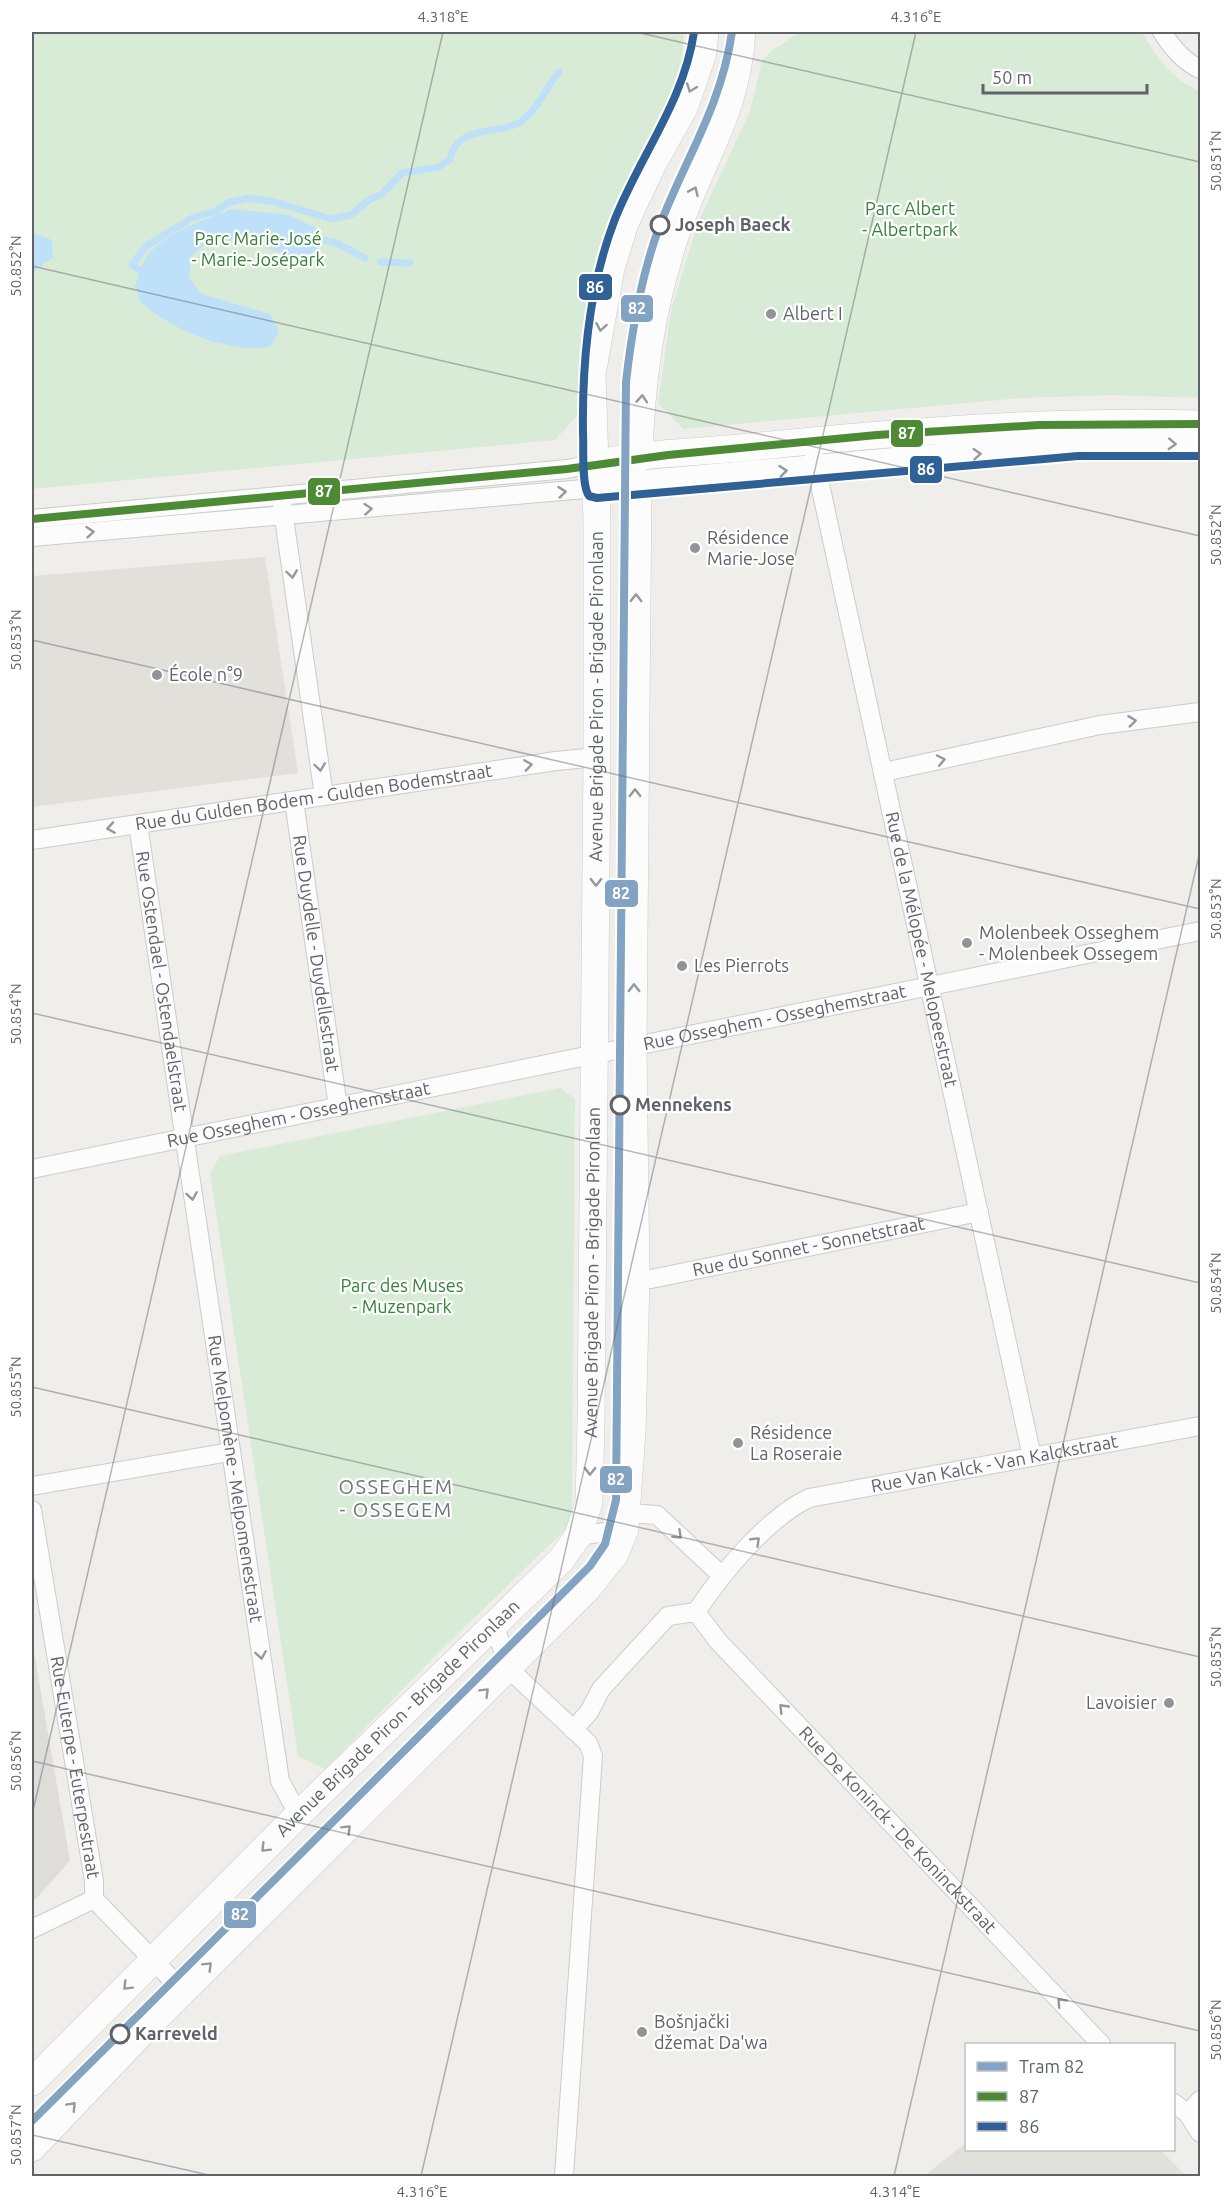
<svg xmlns="http://www.w3.org/2000/svg" width="1232" height="2208" font-family="Ubuntu,sans-serif">
<rect width="100%" height="100%" fill="#efeeea"/>
<path fill="#dfddda" d="M 32,1640 L 70,1861 L 32,1903 Z"/>
<g fill="#e2e0da">
<path d="M 265,557 L 298,773 L 32,807 L 32,576 Z"/>
<path d="M 966,2143 L 966,2150 L 1160,2150 L 1186,2176 L 924,2176 Z"/>
</g>
<g fill="#d8ebd6">
<path d="M 32,32 L 684,32 L 682,63 L 667,108 L 633,171 L 599,274 L 585,346 L 578,415 L 555,440 L 32,489 Z"/>
<path d="M 800,32 L 1141,32 C 1160,59 1168,77 1200,91 L 1200,398 L 1113,395 L 1021,398 L 683,429 L 658,403 L 671,311 L 698,223 L 750,111 L 762,61 L 771,51 Z"/>
<path d="M 560,1088 L 575,1099 L 572,1517 L 566,1529 L 443,1648 L 325,1769 L 298,1756 L 210,1173 L 220,1156 Z"/>
</g>
<g fill="#bfe0f9">
<path d="M 232,209 L 289,215 L 318,229 L 318,250 L 300,260 C 278,252 230,232 207,244 C 201,247 196,252 191,256 L 189,278 L 202,294 L 270,314 L 279,331 L 271,346 C 234,356 169,329 142,303 C 139,299 137,291 135,286 C 139,276 142,262 148,255 C 168,231 205,220 232,209 Z"/>
<path d="M 32,232 L 52,240 L 53,257 L 32,273 Z"/>
</g>
<g fill="none" stroke-linecap="round" stroke-linejoin="round">
<g stroke="#bfe0f9" stroke-width="7">
<path d="M 318,239 L 337,243 L 365,258"/>
<path d="M 381,262 L 410,263"/>
<path d="M 141,271 L 132,265 L 146,246 L 192,218 L 216,211 L 228,203 L 248,198 L 275,202 L 331,219 L 351,215 L 370,199 L 381,195 L 402,173 L 439,167 L 450,159 C 458,122 503,136 523,120 C 539,108 546,87 559,72"/>
</g>
<defs>
<g id="street">
<path d="M 1162,32 C 1171,46 1184,62 1200,69"/>
<path id="s1" d="M 814,457 L 1032,1457"/>
<path d="M 282,504 L 324,796"/>
<path d="M 32,519 L 567,469 L 594,464"/>
<path d="M 32,537 L 596,488"/>
<path d="M 884,772 L 1100,725 L 1200,712"/>
<path id="s2" d="M 294,801 L 338,1107"/>
<path id="s3" d="M 138,824 L 280,1781 L 292,1803 L 301,1812"/>
<path id="s4" d="M 32,840 L 556,761 L 597,757"/>
<path id="s5" d="M 32,1169 L 1200,931"/>
<path id="s6" d="M 636,1280 L 651,1279 L 979,1212"/>
<path d="M 32,1486 L 230,1452"/>
<path id="s7" d="M 32,1510 L 94,1881 L 94,1899 L 183,1991"/>
<path d="M 628,1513 L 657,1515 L 721,1575"/>
<path d="M 578,1536 L 625,1529"/>
<path id="s8" d="M 696,1612 L 718,1641 L 1101,2044"/>
<path d="M 494,1623 L 509,1669 L 588,1743 L 593,1756 L 564,2176"/>
<path id="s9" d="M 573,1730 L 589,1712 L 601,1689 L 668,1616 L 696,1612 C 722,1573 766,1519 809,1498 L 1200,1426"/>
<path d="M 32,1929 L 94,1899"/>
<path d="M 1174,2103 L 1188,2114 L 1200,2133"/>
<path d="M 1188,2114 L 1200,2100"/>
</g>
<g id="secondary">
<path d="M 639,458 C 641,375 653,294 682,217 C 708,148 737,108 742,32"/>
<path d="M 594,464 C 648,452 706,452 761,446 C 906,431 1054,420 1200,424"/>
<path d="M 596,488 L 1078,445 L 1200,446"/>
<path id="s10" d="M 32,2082 L 301,1812 L 561,1560 L 578,1536 L 589,1502 L 591,1424 L 597,757 L 597,522 L 592,374 L 611,268 L 625,223 L 653,163 L 684,108 L 703,53 L 705,32"/>
<path d="M 32,2148 L 150,2024 L 587,1589 L 615,1554 L 625,1529 L 632,1432 L 636,1280 L 633,1047 L 638,485"/>
</g>
</defs>
<use href="#street" stroke="#cbcccc" stroke-width="20"/>
<use href="#secondary" stroke="#cacacb" stroke-width="28"/>
<use href="#street" stroke="#fdfcfc" stroke-width="18"/>
<use href="#secondary" stroke="#fdfcfc" stroke-width="27"/>
<defs>
<path id="bus-1" d="M 32,519 L 567,469 L 668,455 L 877,435 L 1039,425 L 1200,424"/>
<path id="bus-2" d="M 694,32 C 684,101 641,154 615,219 C 589,286 582,362 583,433 C 584,448 581,485 589,496 L 597,498 L 1078,456 L 1200,456"/>
</defs>
<use href="#bus-1" stroke="#fff" stroke-width="12"/>
<use href="#bus-2" stroke="#fff" stroke-width="12"/>
<use href="#bus-1" stroke="#4c8b33" stroke-width="8"/>
<use href="#bus-2" stroke="#306196" stroke-width="8"/>
<defs>
<path id="tram-1" d="M 32,2121 L 590,1566 L 605,1544 L 616,1500 L 626,382 C 632,329 641,275 660,225 C 686,157 721,107 732,32"/>
</defs>
<use href="#tram-1" stroke="#fff" stroke-width="12"/>
<use href="#tram-1" stroke="#82a3c1" stroke-width="8"/>
</g>
<defs><path id="oneway-chevron" d="M-2-3.5L2.5 0L-2 3.5" fill="none" stroke-width="1.6" stroke-linecap="round" stroke-linejoin="round" transform="scale(1.5)"/></defs>
<g stroke="#96999c">
<use href="#oneway-chevron" transform="translate(691 88) rotate(110)"/>
<use href="#oneway-chevron" transform="translate(694 191) rotate(-66)"/>
<use href="#oneway-chevron" transform="translate(601 327) rotate(100)"/>
<use href="#oneway-chevron" transform="translate(642 399) rotate(-86)"/>
<use href="#oneway-chevron" transform="translate(1172 444) rotate(3)"/>
<use href="#oneway-chevron" transform="translate(977 454) rotate(-5)"/>
<use href="#oneway-chevron" transform="translate(783 471) rotate(-6)"/>
<use href="#oneway-chevron" transform="translate(562 492) rotate(-6)"/>
<use href="#oneway-chevron" transform="translate(368 509) rotate(-5)"/>
<use href="#oneway-chevron" transform="translate(90 532) rotate(-5)"/>
<use href="#oneway-chevron" transform="translate(292 574) rotate(82)"/>
<use href="#oneway-chevron" transform="translate(636 598) rotate(-90)"/>
<use href="#oneway-chevron" transform="translate(1132 721) rotate(-7)"/>
<use href="#oneway-chevron" transform="translate(941 760) rotate(-12)"/>
<use href="#oneway-chevron" transform="translate(528 765) rotate(-8)"/>
<use href="#oneway-chevron" transform="translate(320 767) rotate(82)"/>
<use href="#oneway-chevron" transform="translate(635 793) rotate(-90)"/>
<use href="#oneway-chevron" transform="translate(111 828) rotate(171)"/>
<use href="#oneway-chevron" transform="translate(596 882) rotate(91)"/>
<use href="#oneway-chevron" transform="translate(634 988) rotate(-90)"/>
<use href="#oneway-chevron" transform="translate(192 1196) rotate(81)"/>
<use href="#oneway-chevron" transform="translate(590 1471) rotate(91)"/>
<use href="#oneway-chevron" transform="translate(678 1535) rotate(43)"/>
<use href="#oneway-chevron" transform="translate(756 1541) rotate(-44)"/>
<use href="#oneway-chevron" transform="translate(261 1655) rotate(81)"/>
<use href="#oneway-chevron" transform="translate(485 1692) rotate(-45)"/>
<use href="#oneway-chevron" transform="translate(783 1708) rotate(-134)"/>
<use href="#oneway-chevron" transform="translate(347 1829) rotate(-45)"/>
<use href="#oneway-chevron" transform="translate(265 1848) rotate(135)"/>
<use href="#oneway-chevron" transform="translate(208 1966) rotate(-45)"/>
<use href="#oneway-chevron" transform="translate(127 1986) rotate(135)"/>
<use href="#oneway-chevron" transform="translate(1061 2002) rotate(-133)"/>
<use href="#oneway-chevron" transform="translate(72 2106) rotate(-47)"/>
</g>
<path fill="none" stroke="#5f6368" stroke-width="1.5" stroke-opacity="0.45" d="M 636,32 L 1200,162M 32,266 L 1200,536M 32,640 L 1200,909M 32,1013 L 1200,1283M 32,1387 L 1200,1657M 32,1761 L 1200,2031M 32,1815 L 443,32M 32,2135 L 213,2176M 421,2176 L 916,32M 894,2176 L 1200,851"/>
<g fill="#fff" stroke="#5f6368" stroke-width="3">
<circle cx="660" cy="225" r="9"/>
<circle cx="620" cy="1105" r="9"/>
<circle cx="120" cy="2034" r="9"/>
</g>
<g fill="#919496" stroke="#fff" stroke-width="2">
<circle cx="771" cy="314" r="6"/>
<circle cx="695" cy="548" r="6"/>
<circle cx="157" cy="675" r="6"/>
<circle cx="967" cy="943" r="6"/>
<circle cx="682" cy="966" r="6"/>
<circle cx="738" cy="1443" r="6"/>
<circle cx="1169" cy="1703" r="6"/>
<circle cx="642" cy="2032" r="6"/>
</g>
<g text-anchor="middle" stroke-width="4.5" stroke-linejoin="round" paint-order="stroke">
<g font-size="18" fill="#348238" stroke="#fff">
<text x="910" y="215">Parc Albert<tspan x="910" dy="21">- Albertpark</tspan></text>
<text x="258" y="245">Parc Marie-José<tspan x="258" dy="21">- Marie-Josépark</tspan></text>
<text x="402" y="1292">Parc des Muses<tspan x="402" dy="21">- Muzenpark</tspan></text>
</g>
<g font-size="18" font-weight="bold" fill="#5f6368" stroke="#fff" text-anchor="start">
<text x="675" y="231">Joseph Baeck</text>
<text x="635" y="1111">Mennekens</text>
<text x="135" y="2040">Karreveld</text>
</g>
<g font-size="18" fill="#5f6368" stroke="#fff" text-anchor="start">
<text x="783" y="320">Albert I</text>
<text x="707" y="544">Résidence<tspan x="707" dy="21">Marie-Jose</tspan></text>
<text x="169" y="681">École n°9</text>
<text x="979" y="939">Molenbeek Osseghem<tspan x="979" dy="21">- Molenbeek Ossegem</tspan></text>
<text x="694" y="972">Les Pierrots</text>
<text x="750" y="1439">Résidence<tspan x="750" dy="21">La Roseraie</tspan></text>
<text x="1157" y="1709" text-anchor="end">Lavoisier</text>
<text x="654" y="2028">Bošnjački<tspan x="654" dy="21">džemat Da'wa</tspan></text>
</g>
<g font-size="18" fill="#5f6368" stroke="#fff">
<text dy="6" stroke="none"><textPath href="#s10" startOffset="1614">Avenue Brigade Piron - Brigade Pironlaan</textPath></text>
<text dy="6" stroke="none"><textPath href="#s4" startOffset="285">Rue du Gulden Bodem - Gulden Bodemstraat</textPath></text>
<text dy="6" stroke="none"><textPath href="#s1" startOffset="504">Rue de la Mélopée - Melopeestraat</textPath></text>
<text dy="6" stroke="none"><textPath href="#s2" startOffset="154">Rue Duydelle - Duydellestraat</textPath></text>
<text dy="6" stroke="none"><textPath href="#s3" startOffset="159">Rue Ostendael - Ostendaelstraat</textPath></text>
<text dy="6" stroke="none"><textPath href="#s5" startOffset="758">Rue Osseghem - Osseghemstraat</textPath></text>
<text dy="6" stroke="none"><textPath href="#s5" startOffset="272">Rue Osseghem - Osseghemstraat</textPath></text>
<text dy="6" stroke="none"><textPath href="#s6" startOffset="176">Rue du Sonnet - Sonnetstraat</textPath></text>
<text dy="6" stroke="none"><textPath href="#s10" startOffset="1038">Avenue Brigade Piron - Brigade Pironlaan</textPath></text>
<text dy="6" stroke="none"><textPath href="#s9" startOffset="528">Rue Van Kalck - Van Kalckstraat</textPath></text>
<text dy="6" stroke="none"><textPath href="#s3" startOffset="662">Rue Melpomène - Melpomenestraat</textPath></text>
<text dy="6" stroke="none"><textPath href="#s10" startOffset="516">Avenue Brigade Piron - Brigade Pironlaan</textPath></text>
<text dy="6" stroke="none"><textPath href="#s7" startOffset="261">Rue Euterpe - Euterpestraat</textPath></text>
<text dy="6" stroke="none"><textPath href="#s8" startOffset="297">Rue De Koninck - De Koninckstraat</textPath></text>
</g>
<g font-size="20" letter-spacing="1.5" fill="#70757a" stroke="#fff">
<text x="396" y="1494">OSSEGHEM<tspan x="396" dy="23">- OSSEGEM</tspan></text>
</g>
</g>
<g stroke="#fff" stroke-width="2">
<rect x="578" y="273" width="35" height="28" rx="6" fill="#306196"/>
<rect x="620" y="294" width="34" height="29" rx="6" fill="#82a3c1"/>
<rect x="890" y="419" width="34" height="29" rx="6" fill="#4c8b33"/>
<rect x="909" y="455" width="34" height="29" rx="6" fill="#306196"/>
<rect x="307" y="477" width="34" height="29" rx="6" fill="#4c8b33"/>
<rect x="604" y="879" width="35" height="29" rx="6" fill="#82a3c1"/>
<rect x="599" y="1465" width="34" height="29" rx="6" fill="#82a3c1"/>
<rect x="223" y="1900" width="34" height="29" rx="6" fill="#82a3c1"/>
</g>
<g font-size="16" text-anchor="middle" font-weight="bold" fill="#fff">
<text x="595" y="293">86</text>
<text x="637" y="314">82</text>
<text x="907" y="439">87</text>
<text x="926" y="475">86</text>
<text x="324" y="497">87</text>
<text x="621" y="899">82</text>
<text x="616" y="1485">82</text>
<text x="240" y="1920">82</text>
</g>
<rect width="1232" height="2208" fill="none" stroke="#ffffff" stroke-width="66"/>
<rect x="965" y="2043" width="210" height="108" fill="#ffffff" stroke="#bfc1c3" stroke-width="1.5"/>
<rect x="977" y="2062" width="30" height="9" fill="#82a3c1" stroke="#bfc1c3" stroke-width="1.5"/>
<text x="1019" y="2073" font-size="18" fill="#5f6368">Tram 82</text>
<rect x="977" y="2092" width="30" height="9" fill="#4c8b33" stroke="#bfc1c3" stroke-width="1.5"/>
<text x="1019" y="2103" font-size="18" fill="#5f6368">87</text>
<rect x="977" y="2122" width="30" height="9" fill="#306196" stroke="#bfc1c3" stroke-width="1.5"/>
<text x="1019" y="2133" font-size="18" fill="#5f6368">86</text>
<path d="M983 84v9h164v-9" fill="none" stroke="#5f6368" stroke-width="3"/>
<text x="992" y="84" font-size="18" fill="#5f6368" stroke="#ffffff" stroke-width="4.5" paint-order="stroke">50 m</text>
<rect x="33" y="33" width="1166" height="2142" fill="none" stroke="#5f6368" stroke-width="2"/>
<g font-size="15" text-anchor="middle" fill="#5f6368">
<text x="443" y="22">4.318°E</text>
<text x="916" y="22">4.316°E</text>
<text transform="translate(1216 161) rotate(-90)" y="5">50.851°N</text>
<text transform="translate(16 266) rotate(-90)" y="5">50.852°N</text>
<text transform="translate(1216 535) rotate(-90)" y="5">50.852°N</text>
<text transform="translate(16 640) rotate(-90)" y="5">50.853°N</text>
<text transform="translate(1216 909) rotate(-90)" y="5">50.853°N</text>
<text transform="translate(16 1014) rotate(-90)" y="5">50.854°N</text>
<text transform="translate(1216 1283) rotate(-90)" y="5">50.854°N</text>
<text transform="translate(16 1387) rotate(-90)" y="5">50.855°N</text>
<text transform="translate(1216 1657) rotate(-90)" y="5">50.855°N</text>
<text transform="translate(16 1761) rotate(-90)" y="5">50.856°N</text>
<text transform="translate(1216 2030) rotate(-90)" y="5">50.856°N</text>
<text transform="translate(16 2135) rotate(-90)" y="5">50.857°N</text>
<text x="422" y="2197">4.316°E</text>
<text x="895" y="2197">4.314°E</text>
</g>
</svg>
